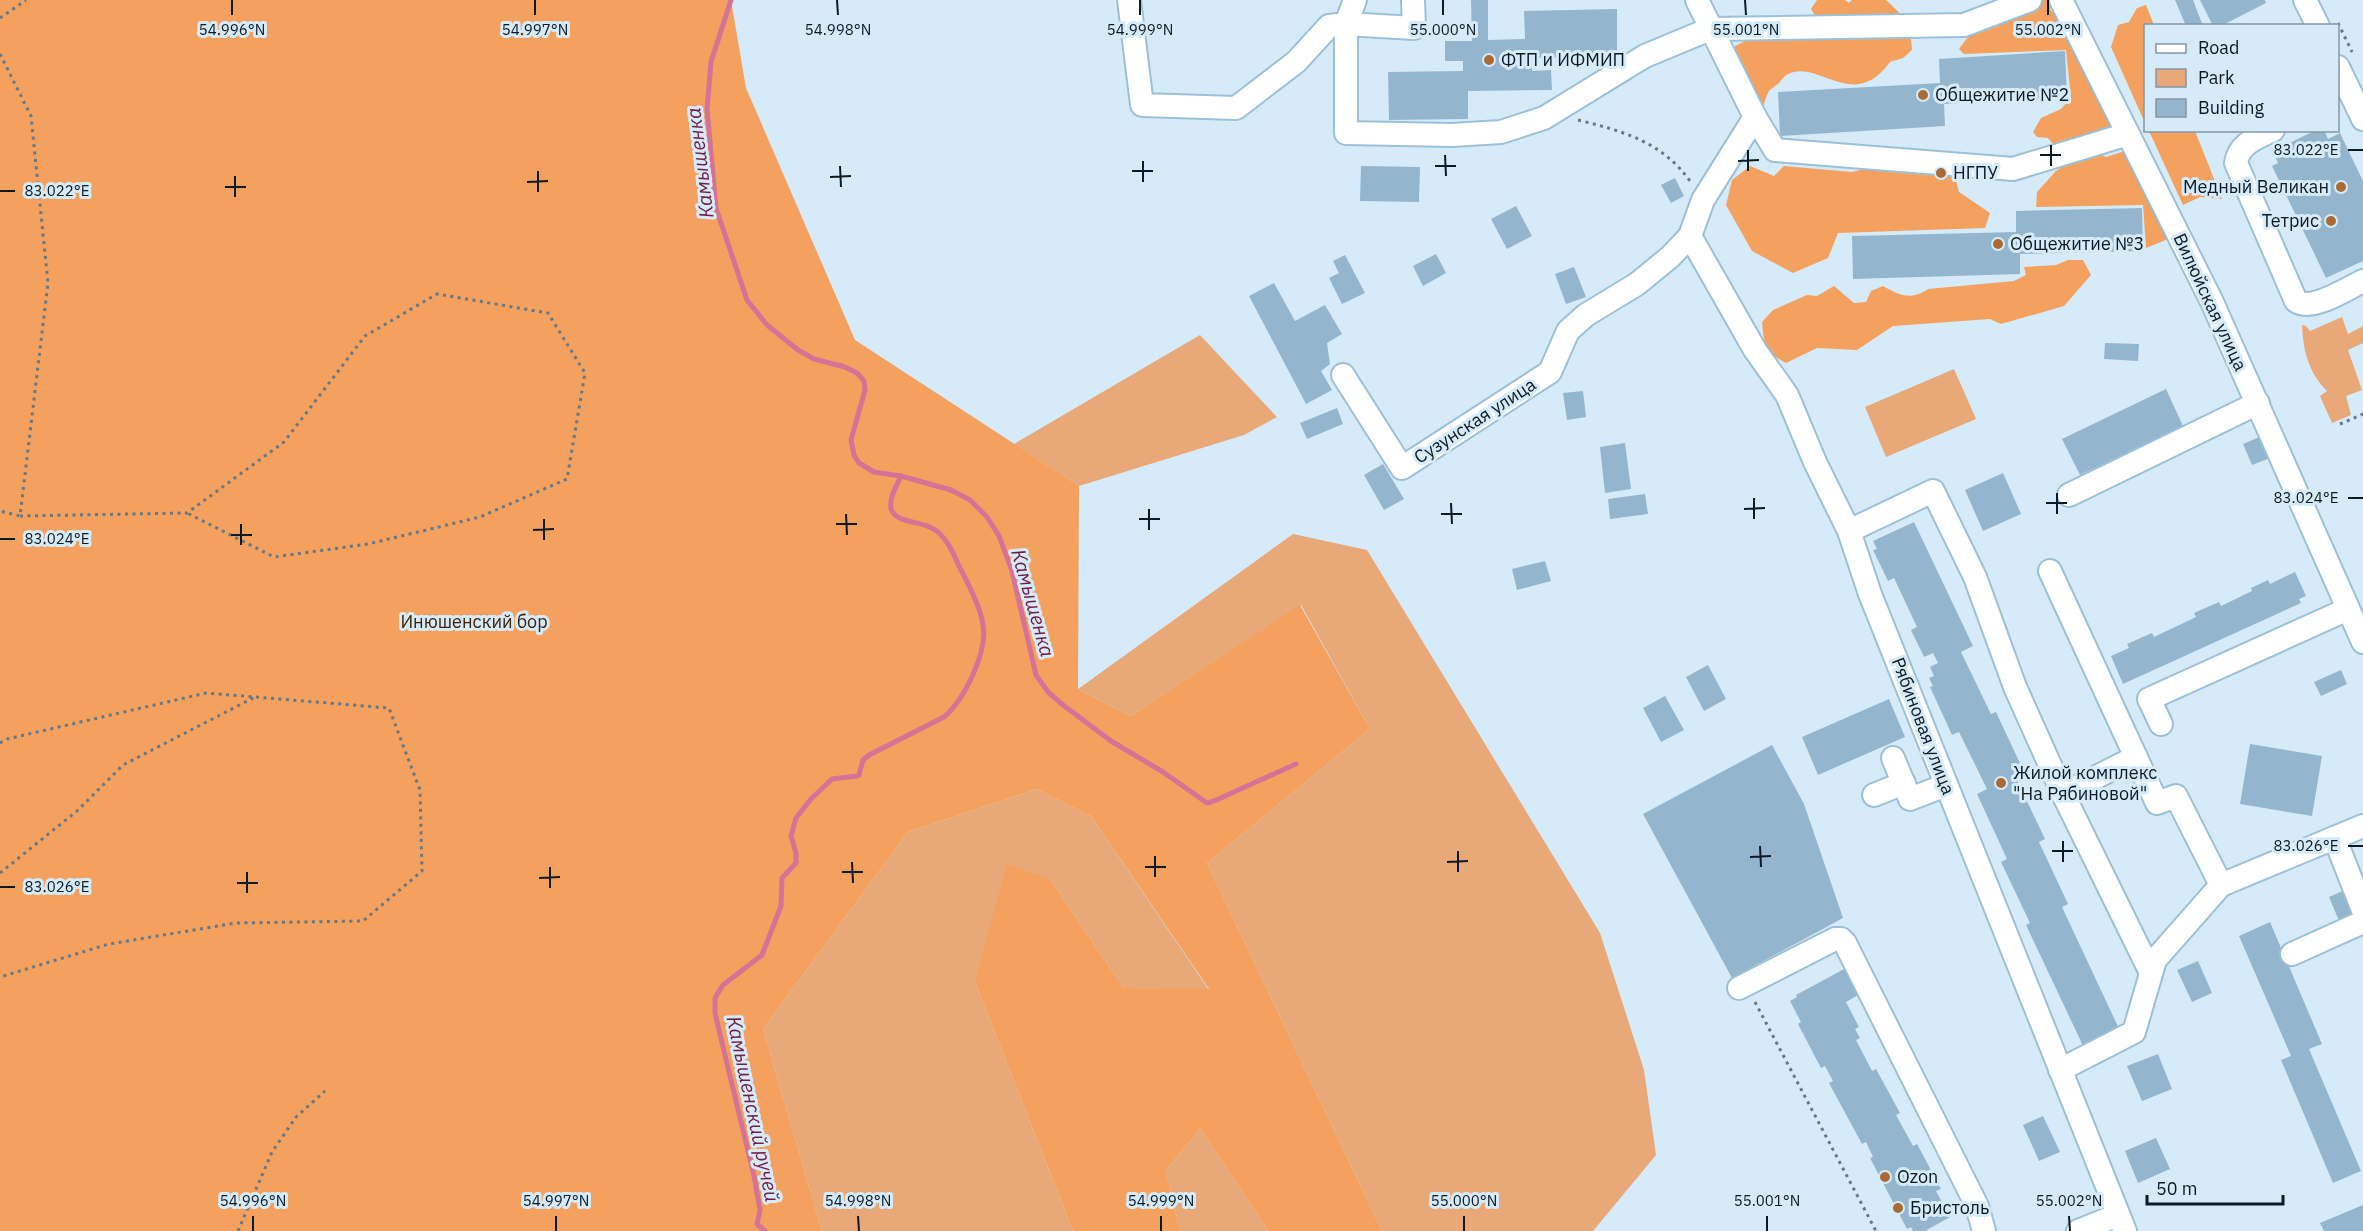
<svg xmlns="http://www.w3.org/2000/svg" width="2363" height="1231" font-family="'IBM Plex Sans',sans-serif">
<rect width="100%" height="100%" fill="#d5ebfa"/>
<g fill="#e8a877">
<path d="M 2342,317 L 2348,334 L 2363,326 L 2363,343 L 2348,350 L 2362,390 L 2346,396 L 2351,415 L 2332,423 L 2320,396 L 2327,391 C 2309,373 2303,351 2302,325 L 2306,326 L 2310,331 Z"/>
<path d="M 1200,335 L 1277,417 L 1244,435 L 1079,486 L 1014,444 Z"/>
<path d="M 1954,369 L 1976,419 L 1886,457 L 1865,407 Z"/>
<path d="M 1293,534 L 1367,550 L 1600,933 L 1644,1070 L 1656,1155 L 1593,1231 L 1382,1231 L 1207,863 L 1370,729 L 1301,605 L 1131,716 L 1078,689 Z"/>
<path d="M 1037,789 L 1091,816 L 1209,990 L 1124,988 L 1050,879 L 975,982 L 1073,1231 L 822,1231 L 763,1029 L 908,832 Z"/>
<path d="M 1200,1129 L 1268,1231 L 1180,1231 L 1166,1170 Z"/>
</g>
<g fill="#f4a05e">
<path d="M 0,0 L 731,0 L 746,88 L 855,340 L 1079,486 L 1078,689 L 1131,716 L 1300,605 L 1370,729 L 1207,863 L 1382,1231 L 1268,1231 L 1200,1129 L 1166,1170 L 1180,1231 L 1073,1231 L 975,982 L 1007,864 L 1050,879 L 1124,988 L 1209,989 L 1091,816 L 1037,789 L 908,832 L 763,1029 L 822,1231 L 0,1231 Z"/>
<path d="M 1817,0 L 1845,0 L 1849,3 L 1852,0 L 1886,0 C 1904,16 1911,25 1912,50 L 1903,58 L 1890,62 C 1853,113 1819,59 1788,74 C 1784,76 1781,81 1778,84 C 1775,86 1769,90 1768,93 C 1764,100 1762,116 1759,125 L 1740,110 L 1735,46 L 1752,38 L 1761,40 L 1820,24 L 1811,9 Z"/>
<path d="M 2017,0 L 2052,0 L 2050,9 L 2076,40 L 2122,131 L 2064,157 L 2048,138 L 2037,137 L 2033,132 L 2041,118 L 2061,109 L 2071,98 L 2066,50 L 1964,54 L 1959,49 L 1974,29 Z"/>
<path d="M 2146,5 L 2154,25 L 2146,26 L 2145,123 L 2111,47 L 2118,25 L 2129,22 L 2137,8 Z"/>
<path d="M 2149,131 L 2195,131 L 2222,199 L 2200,197 L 2183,205 Z"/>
<path d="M 2128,150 L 2175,218 L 2168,239 L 2146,248 L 2143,205 L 2036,207 L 2037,192 L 2056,171 L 2071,161 L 2097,152 L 2106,157 Z"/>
<path d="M 1949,154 L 1959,192 L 1990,213 L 1985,228 L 1838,233 L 1828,258 L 1793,273 L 1752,251 L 1726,205 L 1732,180 L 1750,166 L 1774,176 L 1784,166 L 1852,172 L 1922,155 Z"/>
<path d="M 2068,260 L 2083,260 L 2091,275 L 2064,306 L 2001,324 L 1990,319 L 1893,326 L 1857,350 L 1817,348 L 1786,363 C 1765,352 1764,345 1762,322 L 1773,310 L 1807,295 L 1817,296 L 1834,286 L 1854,303 L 1866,302 L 1871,291 L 1883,286 C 1899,295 1911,301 1928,289 L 2014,281 L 2026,275 L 2024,267 L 2056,265 Z"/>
</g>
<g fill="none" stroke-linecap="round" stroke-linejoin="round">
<g stroke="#d57397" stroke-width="5">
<path d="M 731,0 L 711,62 L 707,109 L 716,208 L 747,300 L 767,325 L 798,350 L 814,359 L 845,367 L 857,373 L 864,381 L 865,390 L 851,440 L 854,455 L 859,463 L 874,472 L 901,476 L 951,490 L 970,500 L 987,517 L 999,536 L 1012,571 L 1036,675 L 1048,692 L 1063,705 L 1111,741 L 1163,772 L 1207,803 L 1214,801 L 1296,764"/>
<path d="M 765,1231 L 757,1224 L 760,1210 L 754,1176 L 719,1030 L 715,1013 L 715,998 L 723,985 L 762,955 L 781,906 L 782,878 L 796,863 L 796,853 L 791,836 L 796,818 L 811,799 L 832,779 L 857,776 L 859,775 L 863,760 L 869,755 L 944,717 C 964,700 988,652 983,625 C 981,609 969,585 961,570 C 955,558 950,543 940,534 C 928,520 899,525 892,511 C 887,501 897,485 901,476"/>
</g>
</g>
<g fill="#93b6ce">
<path d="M 1471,0 L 1488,0 L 1488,40 L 1525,39 L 1524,11 L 1617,9 L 1617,57 L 1532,58 L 1532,71 L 1551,70 L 1552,90 L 1468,91 L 1468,119 L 1389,120 L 1388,72 L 1463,71 L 1463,61 L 1445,61 L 1445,41 L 1472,41 Z"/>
<path d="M 2175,0 L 2193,0 L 2203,26 L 2186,26 Z"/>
<path d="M 2200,0 L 2265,0 L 2266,3 L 2221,26 L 2213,26 Z"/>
<path d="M 2065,51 L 2067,97 L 1944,104 L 1945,126 L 1780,136 L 1778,92 L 1940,83 L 1939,59 Z"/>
<path d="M 2316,130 L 2324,130 L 2328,139 L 2340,133 L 2363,181 L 2363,261 L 2326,278 L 2272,166 L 2278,163 L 2273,151 Z"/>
<path d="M 1361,166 L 1420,167 L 1419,202 L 1360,201 Z"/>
<path d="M 1675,178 L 1684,196 L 1671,203 L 1661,185 Z"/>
<path d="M 1516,206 L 1532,236 L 1507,249 L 1491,219 Z"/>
<path d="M 2142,208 L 2143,251 L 2020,254 L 2020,274 L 1853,279 L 1852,236 L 2016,232 L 2016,211 Z"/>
<path d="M 1436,254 L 1446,273 L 1423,286 L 1413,266 Z"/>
<path d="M 1345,255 L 1365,293 L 1342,304 L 1329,278 L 1339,273 L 1333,261 Z"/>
<path d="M 1574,267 L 1586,297 L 1566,304 L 1555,274 Z"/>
<path d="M 1274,283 L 1295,321 L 1325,305 L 1342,334 L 1327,343 L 1330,364 L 1321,371 L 1332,390 L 1306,404 L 1249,296 Z"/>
<path d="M 2105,343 L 2139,344 L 2138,361 L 2104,359 Z"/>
<path d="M 2166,389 L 2183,426 L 2080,475 L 2062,439 Z"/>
<path d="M 1583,391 L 1586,417 L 1567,420 L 1563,393 Z"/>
<path d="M 1337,408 L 1343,424 L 1307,439 L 1300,423 Z"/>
<path d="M 2262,436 L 2270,458 L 2252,465 L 2243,444 Z"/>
<path d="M 1625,443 L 1631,489 L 1605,493 L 1600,447 Z"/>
<path d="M 1383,464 L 1404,499 L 1384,510 L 1364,475 Z"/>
<path d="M 2003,473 L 2021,514 L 1983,531 L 1965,490 Z"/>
<path d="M 1645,494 L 1648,514 L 1610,519 L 1608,499 Z"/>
<path d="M 1914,522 L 1973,646 L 1961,652 L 1991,714 L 1996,712 L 2025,774 L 2016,778 L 2045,839 L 2039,842 L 2068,904 L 2062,907 L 2121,1033 L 2085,1050 L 2026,925 L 2030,923 L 2001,862 L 2007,859 L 1977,794 L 1987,789 L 1959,732 L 1952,735 L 1930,687 L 1933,686 L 1929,678 L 1934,676 L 1930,667 L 1938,663 L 1933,653 L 1924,657 L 1911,630 L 1917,627 L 1894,578 L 1888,581 L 1873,550 L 1877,549 L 1873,541 Z"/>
<path d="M 1545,561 L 1551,581 L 1517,590 L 1512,569 Z"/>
<path d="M 2295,572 L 2306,596 L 2299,599 L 2301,603 L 2123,684 L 2111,656 L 2129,648 L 2127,644 L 2152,633 L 2154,637 L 2196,617 L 2194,613 L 2219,602 L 2221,606 L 2252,591 L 2251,588 L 2268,580 L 2270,584 Z"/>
<path d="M 1708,665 L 1726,699 L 1704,711 L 1686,677 Z"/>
<path d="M 2341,670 L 2347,684 L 2321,696 L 2314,682 Z"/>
<path d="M 1665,696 L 1684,730 L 1661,742 L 1643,708 Z"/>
<path d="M 1889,699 L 1905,737 L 1818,775 L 1802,737 Z"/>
<path d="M 2250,744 L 2322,756 L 2312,816 L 2240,804 Z"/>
<path d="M 1772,745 L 1804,804 L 1843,918 L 1732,978 L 1643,814 Z"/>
<path d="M 2345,890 L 2356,916 L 2340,923 L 2329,897 Z"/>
<path d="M 2270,922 L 2322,1044 L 2309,1049 L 2361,1171 L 2333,1183 L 2281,1060 L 2291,1056 L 2239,936 Z"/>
<path d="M 2198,961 L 2212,993 L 2192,1002 L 2177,970 Z"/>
<path d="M 1846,968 L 1860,994 L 1846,1002 L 1859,1027 L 1855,1029 L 1860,1038 L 1856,1040 L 1872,1071 L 1876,1069 L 1900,1113 L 1896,1115 L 1913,1146 L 1917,1144 L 1941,1189 L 1936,1191 L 1950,1217 L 1925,1231 L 1913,1231 L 1911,1227 L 1907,1229 L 1870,1158 L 1873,1157 L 1866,1142 L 1862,1144 L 1829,1083 L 1833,1081 L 1825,1066 L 1821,1068 L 1798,1024 L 1801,1022 L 1790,1001 L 1797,997 L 1796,995 Z"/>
<path d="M 2158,1054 L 2172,1089 L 2142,1101 L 2127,1066 Z"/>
<path d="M 2043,1116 L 2060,1152 L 2039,1161 L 2023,1125 Z"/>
<path d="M 2156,1138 L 2170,1169 L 2138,1183 L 2125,1151 Z"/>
<path d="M 2363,1205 L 2363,1231 L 2324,1231 L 2320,1223 Z"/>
</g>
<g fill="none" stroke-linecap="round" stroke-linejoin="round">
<defs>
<g id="minor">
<path d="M 1129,0 L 1142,105 L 1236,108 L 1296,62 L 1329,26 L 1346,24 L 1355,0"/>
<path d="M 1413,0 L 1414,28 L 1346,24 L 1346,133 L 1452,135 L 1501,132 L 1544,118 L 1645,56 L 1710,29 L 1964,25 L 2030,0"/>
<path d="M 2061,0 L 2212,302 L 2363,642"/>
<path d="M 2305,0 L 2318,26"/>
<path d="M 2338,67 L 2363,119"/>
<path d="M 1755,117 L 1775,150 L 2013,169 L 2128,134"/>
<path d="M 2273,130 C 2257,138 2239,143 2236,163 L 2296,301 C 2312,312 2346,289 2363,281"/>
<path d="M 1690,236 L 1755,350 L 1787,395 L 1815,462 L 1849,531 L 1870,594 L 2125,1231"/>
<path d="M 1343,375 L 1402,468 L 1550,372 L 1568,331 L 1586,315 L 1637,284 L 1670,257 L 1690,236 L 1703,200 L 1755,117 L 1697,0"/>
<path d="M 2069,495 L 2258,403"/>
<path d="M 1849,531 L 1933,491 L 1975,577 L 2015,687 L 2063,794"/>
<path d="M 2050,571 L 2157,803 L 2176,796 L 2221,885 L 2363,826"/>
<path d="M 2161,724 L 2149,699 L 2348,609"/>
<path d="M 2136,757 L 2063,794 L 2151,973"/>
<path d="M 1893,758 L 1910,799 L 1946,785"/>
<path d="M 1874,795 L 1904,783"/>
<path d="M 2335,839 L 2363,910"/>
<path d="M 2292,954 L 2363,922"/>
<path d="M 1739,988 L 1835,939 L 1841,939 L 1845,943 L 1977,1206 L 1984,1231"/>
<path d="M 2060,1070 L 2134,1032 L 2155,960 L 2221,885"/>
<path d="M 2078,1231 L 2118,1215"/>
</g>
</defs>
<use href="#minor" stroke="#9cc0d8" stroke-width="26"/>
<g stroke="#677884" stroke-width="3" stroke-dasharray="3 4.5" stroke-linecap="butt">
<path d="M 0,18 L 26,0"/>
<path d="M 2338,23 L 2352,52"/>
<path d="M 0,54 L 31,116 L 48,283 L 20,516 L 0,511"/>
<path d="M 1578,120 C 1623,131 1662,142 1690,181"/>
<path d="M 2340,424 L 2363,414"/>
<path d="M 20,516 L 187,513 L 284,442 L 365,336 L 437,294 L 548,313 L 585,373 L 567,479 L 480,517 L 368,544 L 274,557 L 187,513"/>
<path d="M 0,743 L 7,739 L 206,693 L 389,708 L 420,790 L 422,871 L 363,921 L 236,923 L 109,944 L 0,977"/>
<path d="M 0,873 L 77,811 L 123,765 L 255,697"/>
<path d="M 1755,1002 L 1876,1231"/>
<path d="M 238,1231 L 272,1152 L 296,1117 L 325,1091"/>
</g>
<use href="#minor" stroke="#fff" stroke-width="22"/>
</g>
<path fill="none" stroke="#0c1a23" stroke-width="2" d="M 232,0 L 232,15M 535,0 L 535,15M 837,0 L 838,15M 1140,0 L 1140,15M 1443,0 L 1443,15M 1745,0 L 1746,15M 2048,0 L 2048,15M 2051,145 L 2051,166M 1748,150 L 1748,171M 2348,150 L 2363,150M 1445,155 L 1446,176M 2040,155 L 2061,155M 1143,161 L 1143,182M 1738,161 L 1759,160M 840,166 L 841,187M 1435,166 L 1456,166M 538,171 L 538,192M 1132,171 L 1153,171M 235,176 L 235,197M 830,177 L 851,176M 527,182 L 548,181M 225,187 L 246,187M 0,191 L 15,191M 2057,493 L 2057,514M 1754,498 L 1754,519M 2348,498 L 2363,498M 1451,503 L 1452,524M 2046,503 L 2067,503M 1149,509 L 1149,530M 1744,509 L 1765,508M 846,514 L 847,535M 1441,514 L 1462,514M 544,519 L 544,540M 1139,519 L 1160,519M 241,524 L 241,545M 836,524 L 857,524M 533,530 L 554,529M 231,535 L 252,535M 0,539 L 15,539M 2063,841 L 2063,862M 1760,846 L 1761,867M 2348,846 L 2363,846M 1458,851 L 1458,872M 2052,851 L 2073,851M 1155,856 L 1155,877M 1750,857 L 1771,856M 852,862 L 853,883M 1447,862 L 1468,861M 550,867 L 550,888M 1145,867 L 1166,867M 247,872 L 247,893M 842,872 L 863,872M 539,878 L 560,877M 237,883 L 258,883M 0,887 L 15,887M 253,1216 L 253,1231M 556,1216 L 556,1231M 858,1216 L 859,1231M 1161,1216 L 1161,1231M 1464,1216 L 1464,1231M 1767,1216 L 1767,1231M 2069,1216 L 2070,1231"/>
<g fill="#ab6a34" stroke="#d5ebfa" stroke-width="2">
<circle cx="1489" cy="60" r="6"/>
<circle cx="1923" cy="95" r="6"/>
<circle cx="1941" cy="173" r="6"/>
<circle cx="2341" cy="187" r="6"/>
<circle cx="2331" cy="221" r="6"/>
<circle cx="1998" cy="244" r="6"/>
<circle cx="2001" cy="783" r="6"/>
<circle cx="1885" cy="1177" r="6"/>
<circle cx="1898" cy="1208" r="6"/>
</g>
<g text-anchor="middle" stroke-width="6" stroke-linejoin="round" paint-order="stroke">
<g font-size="18" fill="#0c1a23" stroke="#d5ebfa" text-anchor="start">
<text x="1501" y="66">ФТП и ИФМИП</text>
<text x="1935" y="101">Общежитие №2</text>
<text x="1953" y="179">НГПУ</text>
<text x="2329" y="193" text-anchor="end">Медный Великан</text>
<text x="2319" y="227" text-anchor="end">Тетрис</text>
<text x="2010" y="250">Общежитие №3</text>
<text x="2013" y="779">Жилой комплекс<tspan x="2013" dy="21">"На Рябиновой"</tspan></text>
<text x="1897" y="1183">Ozon</text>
<text x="1910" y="1214">Бристоль</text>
</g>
<g font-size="18" fill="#0c1a23" stroke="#d5ebfa">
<text transform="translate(2210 302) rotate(65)" y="6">Вилюйская улица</text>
<text transform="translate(1475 421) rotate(-33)" y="6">Сузунская улица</text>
<text transform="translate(1923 726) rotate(69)" y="6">Рябиновая улица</text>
</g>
<g font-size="18" fill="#412104" stroke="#d5ebfa">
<text x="474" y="628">Инюшенский бор</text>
</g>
<g font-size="20" font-style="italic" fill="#741b42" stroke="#d5ebfa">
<text transform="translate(700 163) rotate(-97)" y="7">Камышенка</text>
<text transform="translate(1033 603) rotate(74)" y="7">Камышенка</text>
<text transform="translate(753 1109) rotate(78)" y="7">Камышенский ручей</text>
</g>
</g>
<g font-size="15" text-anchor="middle" fill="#0c1a23" stroke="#d5ebfa" stroke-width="6" stroke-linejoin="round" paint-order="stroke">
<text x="232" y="35">54.996°N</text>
<text x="535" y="35">54.997°N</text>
<text x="838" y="35">54.998°N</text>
<text x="1140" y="35">54.999°N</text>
<text x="1443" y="35">55.000°N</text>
<text x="1746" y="35">55.001°N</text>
<text x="2048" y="35">55.002°N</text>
<text x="2306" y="155">83.022°E</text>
<text x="57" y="196">83.022°E</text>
<text x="2306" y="503">83.024°E</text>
<text x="57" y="544">83.024°E</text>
<text x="2306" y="851">83.026°E</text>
<text x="57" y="892">83.026°E</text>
<text x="253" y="1206">54.996°N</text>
<text x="556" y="1206">54.997°N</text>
<text x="858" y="1206">54.998°N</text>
<text x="1161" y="1206">54.999°N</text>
<text x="1464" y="1206">55.000°N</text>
<text x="1767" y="1206">55.001°N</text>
<text x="2069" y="1206">55.002°N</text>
</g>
<rect x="2144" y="24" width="195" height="108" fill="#d5ebfa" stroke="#8597a4" stroke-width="1.5"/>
<rect x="2156" y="44" width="30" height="9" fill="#ffffff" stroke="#8597a4" stroke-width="1.5"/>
<text x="2198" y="54" font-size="18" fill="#0c1a23">Road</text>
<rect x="2156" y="69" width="30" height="18" fill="#e8a877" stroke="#8597a4" stroke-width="1.5"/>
<text x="2198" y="84" font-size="18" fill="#0c1a23">Park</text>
<rect x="2156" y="99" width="30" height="18" fill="#93b6ce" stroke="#8597a4" stroke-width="1.5"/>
<text x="2198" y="114" font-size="18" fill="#0c1a23">Building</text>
<path d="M2147 1195v9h136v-9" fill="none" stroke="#0c1a23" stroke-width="3"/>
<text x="2156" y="1195" font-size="18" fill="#0c1a23" stroke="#d5ebfa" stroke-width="4.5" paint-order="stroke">50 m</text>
</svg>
